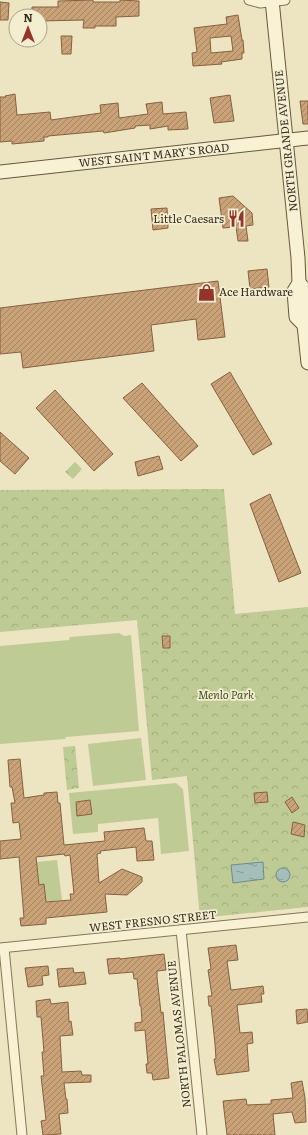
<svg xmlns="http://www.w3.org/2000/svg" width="308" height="1135" font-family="Literata,serif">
<defs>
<pattern id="park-crowns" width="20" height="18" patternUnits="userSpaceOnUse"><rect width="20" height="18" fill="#bfcb95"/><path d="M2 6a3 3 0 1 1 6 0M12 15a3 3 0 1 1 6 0" fill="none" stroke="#a5ae80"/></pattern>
<pattern id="water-ripples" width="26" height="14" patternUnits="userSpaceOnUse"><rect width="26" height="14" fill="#a4bfba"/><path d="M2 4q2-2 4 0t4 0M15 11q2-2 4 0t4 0" fill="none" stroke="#869b97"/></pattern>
<pattern id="building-hatch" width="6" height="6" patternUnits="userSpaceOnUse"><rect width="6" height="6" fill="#caa278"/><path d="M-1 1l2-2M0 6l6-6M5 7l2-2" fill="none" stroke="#a58462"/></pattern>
</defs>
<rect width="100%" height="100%" fill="#ede4c1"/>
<g fill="#bfcb95">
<path d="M 119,633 L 124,636 L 131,635 L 139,731 L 66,737 L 65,739 L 0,744 L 0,646 L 69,640 L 70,637 Z"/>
<path d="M 141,738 L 146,780 L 93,786 L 88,744 Z"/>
<path d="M 176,783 L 183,789 L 189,851 L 161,854 L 158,818 L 98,824 L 98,832 L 73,834 L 69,793 Z"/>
<path d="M 57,860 L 62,900 L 46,902 L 44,884 L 39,885 L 36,862 Z"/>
</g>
<g fill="url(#park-crowns)">
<path d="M 75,462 L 82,469 L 73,479 L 65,472 Z"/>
<path d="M 224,489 L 235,614 L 308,607 L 308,907 L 200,918 L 187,776 L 152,780 L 137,620 L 0,632 L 0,490 Z"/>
<path d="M 75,746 L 79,788 L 67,790 L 63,747 Z"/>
</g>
<g fill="url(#water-ripples)" stroke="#6b8d88">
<path d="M 263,862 L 264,879 L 233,883 L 231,865 Z"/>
<circle cx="283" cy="875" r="7"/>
</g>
<g fill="url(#building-hatch)" stroke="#85613f" fill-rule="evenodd">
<path d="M 93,0 L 93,2 L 120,2 L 120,0 L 139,1 L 139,16 L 116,17 L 116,26 L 95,26 L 95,28 L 83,28 L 84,20 L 40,21 L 40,16 L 32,16 L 32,7 L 58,7 L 58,1 Z"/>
<path d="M 0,2 L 9,3 L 8,20 L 0,20 Z"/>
<path d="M 238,15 L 242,40 L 243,40 L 244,53 L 242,53 L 242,59 L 221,62 L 222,64 L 193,66 L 192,53 L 197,52 L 194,28 L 227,24 L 226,17 ZM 231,36 L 233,51 L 211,53 L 210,38 Z"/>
<path d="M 61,36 L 72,36 L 71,54 L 62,54 Z"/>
<path d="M 15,94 L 17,115 L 50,112 L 51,120 L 101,113 L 100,105 L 118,103 L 119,118 L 148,114 L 146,104 L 162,102 L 163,114 L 186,112 L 188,129 L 168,130 L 168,126 L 150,129 L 150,125 L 135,126 L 135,128 L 104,133 L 103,131 L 48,136 L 48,137 L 44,137 L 44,141 L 12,144 L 12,141 L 0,142 L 0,97 L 6,97 L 5,96 Z"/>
<path d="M 230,95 L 234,121 L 214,123 L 210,98 Z"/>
<path d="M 300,101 L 308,101 L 308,124 L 303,124 Z"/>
<path d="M 233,196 L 252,213 L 253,225 L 246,226 L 248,241 L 238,241 L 236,227 L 223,228 L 219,198 Z"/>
<path d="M 167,208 L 168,228 L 153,230 L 151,209 Z"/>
<path d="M 267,269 L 269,287 L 250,289 L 248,271 Z"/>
<path d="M 218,281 L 225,337 L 198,340 L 196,319 L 151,325 L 154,351 L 23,368 L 21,352 L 0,354 L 0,308 Z"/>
<path d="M 230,372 L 272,444 L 253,455 L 211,384 Z"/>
<path d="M 142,383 L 198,446 L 181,461 L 123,398 Z"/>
<path d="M 55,390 L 113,454 L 94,471 L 36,408 Z"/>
<path d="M 0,432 L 29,458 L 15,474 L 0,461 Z"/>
<path d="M 159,456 L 163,469 L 138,476 L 135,462 Z"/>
<path d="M 270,494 L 301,573 L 279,582 L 250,504 Z"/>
<path d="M 162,636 L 170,636 L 170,648 L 163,648 Z"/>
<path d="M 20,759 L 24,798 L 44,795 L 44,793 L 57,792 L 58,803 L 60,803 L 64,845 L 105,841 L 104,832 L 144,828 L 146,841 L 152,841 L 154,860 L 137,861 L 136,847 L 100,851 L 101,853 L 97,854 L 99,883 L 122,869 L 142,877 L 142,882 L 127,895 L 105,894 L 107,912 L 46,918 L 46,924 L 21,926 L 20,918 L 24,918 L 19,857 L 0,859 L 0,841 L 21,839 L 19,822 L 13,823 L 11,803 L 15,803 L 12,787 L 10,787 L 8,760 ZM 64,854 L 65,856 L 70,855 L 74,894 L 70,894 L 71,900 L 46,902 L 44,884 L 39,885 L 36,857 Z"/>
<path d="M 267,792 L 268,802 L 255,803 L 254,793 Z"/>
<path d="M 292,797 L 299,808 L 292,813 L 285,802 Z"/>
<path d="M 90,800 L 92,814 L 77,816 L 76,802 Z"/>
<path d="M 293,822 L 305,825 L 304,837 L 291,834 Z"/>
<path d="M 236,945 L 238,960 L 227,961 L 231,990 L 263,986 L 264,994 L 261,994 L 262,1002 L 237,1005 L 240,1033 L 252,1032 L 253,1043 L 247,1044 L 249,1071 L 217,1075 L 214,1059 L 216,1059 L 215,1044 L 211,1006 L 209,1006 L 208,996 L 212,996 L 208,970 L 211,969 L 208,948 Z"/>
<path d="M 164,954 L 166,970 L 157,971 L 157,977 L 161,1013 L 163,1012 L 169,1078 L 153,1080 L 152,1073 L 147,1073 L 146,1064 L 148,1064 L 145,1030 L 135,1031 L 135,1023 L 142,1022 L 141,1006 L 140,1006 L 137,979 L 134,979 L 133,972 L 109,974 L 107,959 L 120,958 L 120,959 Z"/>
<path d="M 48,966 L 49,975 L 42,976 L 43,985 L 28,987 L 25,968 Z"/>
<path d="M 73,968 L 74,973 L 84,972 L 86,984 L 59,987 L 57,969 Z"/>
<path d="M 50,999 L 51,1004 L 68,1002 L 69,1022 L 71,1021 L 73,1035 L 60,1036 L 62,1072 L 81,1071 L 82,1075 L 91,1075 L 91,1082 L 64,1083 L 66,1099 L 67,1099 L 68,1113 L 59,1114 L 61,1134 L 43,1135 L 41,1121 L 46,1120 L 41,1076 L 44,1076 L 42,1052 L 44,1052 L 41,1017 L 37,1017 L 36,1001 Z"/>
<path d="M 307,1009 L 308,1022 L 297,1024 L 296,1010 Z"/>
<path d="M 302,1081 L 305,1098 L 306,1122 L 295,1123 L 292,1112 L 273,1114 L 275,1135 L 227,1135 L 223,1101 L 246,1099 L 247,1105 L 271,1104 L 271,1100 L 293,1098 L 291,1083 Z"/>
</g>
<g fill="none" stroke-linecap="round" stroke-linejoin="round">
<defs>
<g id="street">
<path d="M 249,0 L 260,3 L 285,0"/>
<path d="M 181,930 L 202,1135"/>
<path d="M 0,948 L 308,917"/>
<path d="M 4,948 L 22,1135"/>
</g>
<g id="secondary">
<path d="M 272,0 L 298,258 L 299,283 L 294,291 L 296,317 L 304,325"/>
<path d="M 0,172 L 308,138"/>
<path d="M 299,283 L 306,290 L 308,313"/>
<path d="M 308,317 L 304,325 L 308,363"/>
</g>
</defs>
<use href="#street" stroke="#867559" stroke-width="11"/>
<use href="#secondary" stroke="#68563c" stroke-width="15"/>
<use href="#street" stroke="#f8f1d4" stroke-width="9"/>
<use href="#secondary" stroke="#f8f1d4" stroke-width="13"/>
</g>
<defs>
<symbol id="restaurant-bare" viewBox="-9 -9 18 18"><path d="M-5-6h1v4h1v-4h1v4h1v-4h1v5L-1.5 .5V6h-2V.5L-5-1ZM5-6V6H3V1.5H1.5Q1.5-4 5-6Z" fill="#94342a" stroke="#f4eed1" stroke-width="2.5" paint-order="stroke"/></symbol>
<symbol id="shop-bare" viewBox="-9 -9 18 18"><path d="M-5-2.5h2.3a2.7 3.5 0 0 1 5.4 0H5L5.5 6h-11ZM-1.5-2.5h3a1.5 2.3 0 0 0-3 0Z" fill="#94342a" stroke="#f4eed1" stroke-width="2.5" paint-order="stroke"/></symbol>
</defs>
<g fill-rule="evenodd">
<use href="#restaurant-bare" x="224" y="206" width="25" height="25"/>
<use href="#shop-bare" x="194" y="280" width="25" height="25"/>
</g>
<g text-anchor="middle" stroke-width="3.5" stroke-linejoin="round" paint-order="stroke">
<g font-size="11" fill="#362b1d" stroke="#f4eed1">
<text transform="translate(286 141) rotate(-96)" y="4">NORTH GRANDE AVENUE</text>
<text transform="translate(154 155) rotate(-6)" y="4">WEST SAINT MARY'S ROAD</text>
<text transform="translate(153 921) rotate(-6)" y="4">WEST FRESNO STREET</text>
<text transform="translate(179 1034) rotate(-96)" y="4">NORTH PALOMAS AVENUE</text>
</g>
<g font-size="11" fill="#362b1d" stroke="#f4eed1" text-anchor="end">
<text x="224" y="223">Little Caesars</text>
<text x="219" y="296" text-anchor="start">Ace Hardware</text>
</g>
<g font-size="11" font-style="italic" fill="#425224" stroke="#f4eed1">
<text x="226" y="699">Menlo Park</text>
</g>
</g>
<g transform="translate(28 28)"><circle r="19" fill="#f4eed1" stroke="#a8a089"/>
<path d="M0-3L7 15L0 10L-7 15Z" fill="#94342a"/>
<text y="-6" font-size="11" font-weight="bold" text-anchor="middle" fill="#362b1d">N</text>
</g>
</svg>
